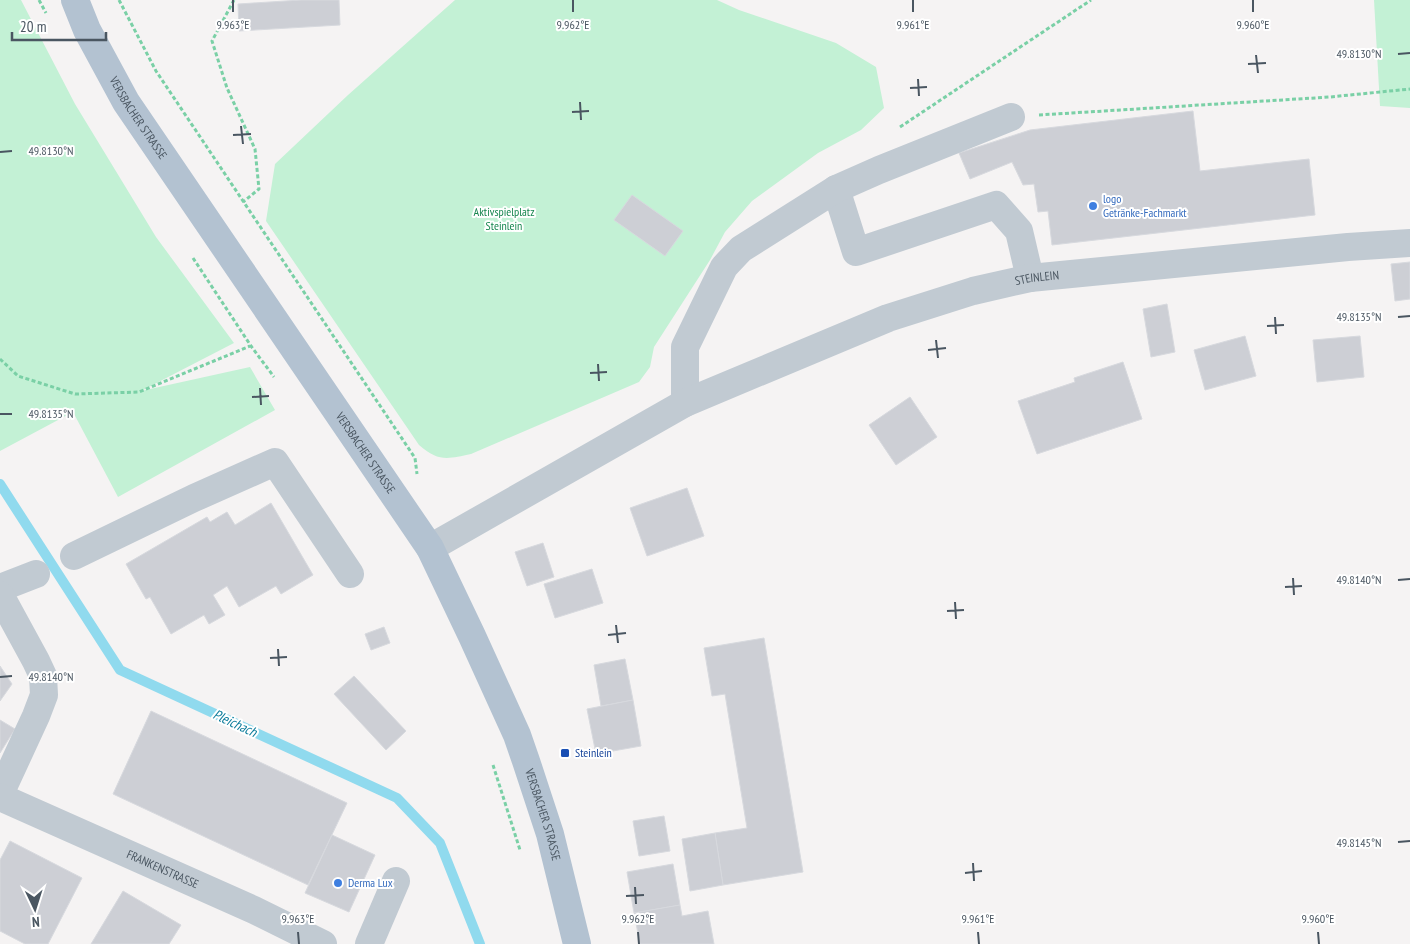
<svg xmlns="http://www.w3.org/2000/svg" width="1410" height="944" font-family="'PT Sans Narrow',sans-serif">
<rect width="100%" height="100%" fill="#f5f3f3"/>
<g fill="#c3f1d5">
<path d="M 0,0 L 21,0 L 75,104 L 156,237 L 234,343 L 141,391 L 250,367 L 275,410 L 118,497 L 73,412 L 0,451 Z"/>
<path d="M 455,0 L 717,0 L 739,10 L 836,43 L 876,67 L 884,108 L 861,130 L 818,153 L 752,201 L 725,232 L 710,260 L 654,347 L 650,367 L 639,382 L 471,454 C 448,459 438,462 419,445 L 266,221 L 275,164 L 348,95 Z"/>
<path d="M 1374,0 L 1410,0 L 1410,108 L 1380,106 Z"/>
</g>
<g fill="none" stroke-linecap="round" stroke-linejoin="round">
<path stroke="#90daee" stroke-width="10" d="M 0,484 L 120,670 L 397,798 L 440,843 L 480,944"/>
</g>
<g fill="#cdcfd5" stroke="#d7d9de">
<path d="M 301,0 L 339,0 L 340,25 L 239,31 L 238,4 Z"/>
<path d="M 1193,111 L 1200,171 L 1309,159 L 1315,215 L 1052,245 L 1048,211 L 1038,212 L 1034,184 L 1023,185 L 1012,162 L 970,179 L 959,153 L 1030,130 Z"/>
<path d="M 632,195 L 683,231 L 665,256 L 614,220 Z"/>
<path d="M 1410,262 L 1410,299 L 1395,301 L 1391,264 Z"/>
<path d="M 1167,304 L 1175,352 L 1151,357 L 1143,309 Z"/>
<path d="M 1245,336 L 1256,376 L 1205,390 L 1194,350 Z"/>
<path d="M 1360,336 L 1364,377 L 1317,382 L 1313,340 Z"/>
<path d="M 1123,362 L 1142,419 L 1037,454 L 1018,401 L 1075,382 L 1074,378 Z"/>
<path d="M 910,397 L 937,437 L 896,465 L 869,425 Z"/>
<path d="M 687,488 L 704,536 L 647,556 L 630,508 Z"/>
<path d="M 271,503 L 313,575 L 281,594 L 276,586 L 239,607 L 227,586 L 213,595 L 225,615 L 209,624 L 204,615 L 171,634 L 150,597 L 146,599 L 126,564 L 207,517 L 210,522 L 227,512 L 235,525 Z"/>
<path d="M 543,543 L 554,577 L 527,586 L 515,552 Z"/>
<path d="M 592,569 L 603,603 L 555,618 L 544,584 Z"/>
<path d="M 384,627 L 390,643 L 371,650 L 365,634 Z"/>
<path d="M 764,638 L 803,872 L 723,885 L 715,833 L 747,828 L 725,694 L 712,696 L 704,648 Z"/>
<path d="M 625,659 L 633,700 L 601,706 L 594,665 Z"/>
<path d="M 0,666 L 12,684 L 0,701 Z"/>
<path d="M 354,676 L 406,731 L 386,750 L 334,694 Z"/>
<path d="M 633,700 L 641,746 L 596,754 L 587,709 Z"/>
<path d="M 151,711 L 347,803 L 308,885 L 113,794 Z"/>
<path d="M 0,720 L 15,729 L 0,753 Z"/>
<path d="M 664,816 L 670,851 L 639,856 L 633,821 Z"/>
<path d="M 715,833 L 723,885 L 690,891 L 682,839 Z"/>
<path d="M 332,835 L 375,855 L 349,912 L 305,893 Z"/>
<path d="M 10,841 L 82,878 L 48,944 L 25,944 L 0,931 L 0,860 Z"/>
<path d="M 673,864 L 680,905 L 634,913 L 627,872 Z"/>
<path d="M 123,891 L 181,925 L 169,944 L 91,944 Z"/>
<path d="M 680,905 L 682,916 L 708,911 L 714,944 L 640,944 L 634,913 Z"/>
</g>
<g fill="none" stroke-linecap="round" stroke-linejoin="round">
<g stroke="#7ad0a6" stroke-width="3" stroke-dasharray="4 2.5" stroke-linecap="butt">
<path d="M 39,0 L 46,13"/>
<path d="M 119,0 L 156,71 L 415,458 L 417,474"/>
<path d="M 234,0 L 212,41 L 227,88 L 255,149 L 259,189 L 243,202"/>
<path d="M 1039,115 L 1330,97 L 1410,89"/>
<path d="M 900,127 L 1091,0"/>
<path d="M 193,258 L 251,346 L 274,377"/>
<path d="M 0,359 L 18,376 L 75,394 L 139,392 L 250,346"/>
<path d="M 493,765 L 520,850"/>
</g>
<g stroke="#c1cad2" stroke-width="28">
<path d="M 836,189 L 856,252 L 996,205 L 1019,231 L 1030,278"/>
<path d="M 685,403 L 685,347 L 724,267 L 741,249 L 836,189 L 879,170 L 1011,117"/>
<path id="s1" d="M 430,548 L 685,403 L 888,318 L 973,291 L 1030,278 L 1348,247 L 1410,243"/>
<path d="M 74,556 L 194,498 L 275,462 L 350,574"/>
<path d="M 0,588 L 36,574"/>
<path d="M 0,595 L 36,661 L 43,676 L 44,695 L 36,716 L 0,794"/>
<path id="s2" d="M 0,797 L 254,910 L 323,944"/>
<path d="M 369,944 L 396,881"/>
</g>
<path stroke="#b3c2d1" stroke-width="28" id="s3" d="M 75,0 L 87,30 L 126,102 L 430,548 L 472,636 L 517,735 L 526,761 L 550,834 L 577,944"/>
</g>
<path fill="none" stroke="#4a5661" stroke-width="2" d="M 233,0 L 233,12M 573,0 L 573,12M 913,0 L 913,12M 1253,0 L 1253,12M 1398,54 L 1410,53M 1256,55 L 1258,73M 1248,64 L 1266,63M 918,79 L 919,96M 910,88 L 927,87M 580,102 L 581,120M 572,112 L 589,111M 241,126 L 243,144M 233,135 L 251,134M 0,152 L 12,151M 1275,317 L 1276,334M 1398,317 L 1410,316M 1267,326 L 1284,325M 936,340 L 938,358M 928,350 L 946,348M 598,364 L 599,381M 590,373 L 607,372M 260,388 L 261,405M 252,397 L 269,396M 0,414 L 12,414M 1293,578 L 1294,595M 1398,580 L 1410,579M 1285,587 L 1302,586M 955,602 L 956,619M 947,611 L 964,610M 616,625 L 618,643M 608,635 L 626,633M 278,649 L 279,666M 270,658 L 287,657M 0,677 L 12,676M 1398,842 L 1410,841M 973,863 L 974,881M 965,873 L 982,871M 635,887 L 636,904M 626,896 L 644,895M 298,932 L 299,944M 638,932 L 639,944M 978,932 L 979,944M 1318,932 L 1319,944"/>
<g fill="#3f7fe0" stroke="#fff" stroke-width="2">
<circle cx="1093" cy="206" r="5"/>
<circle cx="338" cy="883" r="5"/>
</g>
<rect fill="#1a4fb4" stroke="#fff" stroke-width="2" x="560" y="748" width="10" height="10" rx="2.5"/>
<g text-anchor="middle" stroke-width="4" stroke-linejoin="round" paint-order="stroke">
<g font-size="12" fill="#4a5661" stroke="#fff">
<text dy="4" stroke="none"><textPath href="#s3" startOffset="134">VERSBACHER STRASSE</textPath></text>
<text dy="4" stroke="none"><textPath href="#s1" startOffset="668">STEINLEIN</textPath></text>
<text dy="4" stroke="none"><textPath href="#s3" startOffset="539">VERSBACHER STRASSE</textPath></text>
<text dy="4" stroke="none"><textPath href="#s3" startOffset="944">VERSBACHER STRASSE</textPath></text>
<text dy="4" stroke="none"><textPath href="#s2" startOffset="178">FRANKENSTRASSE</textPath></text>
</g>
<g font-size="12" fill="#366cbe" stroke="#fff" text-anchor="start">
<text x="1103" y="203">logo<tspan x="1103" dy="14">Getränke-Fachmarkt</tspan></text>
<text x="348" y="887">Derma Lux</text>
</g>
<g font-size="12" fill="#17864f" stroke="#fff">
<text x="504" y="216">Aktivspielplatz<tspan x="504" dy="14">Steinlein</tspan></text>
</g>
<g font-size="12" fill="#164399" stroke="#fff" text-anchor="start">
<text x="575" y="757">Steinlein</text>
</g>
<g font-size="14" font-style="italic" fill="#0c7c9b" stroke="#fff">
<text transform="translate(235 723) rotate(25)" y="5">Pleichach</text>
</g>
</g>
<g font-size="12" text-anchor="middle" fill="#4a5661" stroke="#fff" stroke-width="4" stroke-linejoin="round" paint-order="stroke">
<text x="233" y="29">9.963°E</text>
<text x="573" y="29">9.962°E</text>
<text x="913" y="29">9.961°E</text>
<text x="1253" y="29">9.960°E</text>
<text x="1359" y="58">49.8130°N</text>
<text x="51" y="155">49.8130°N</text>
<text x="1359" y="321">49.8135°N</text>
<text x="51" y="418">49.8135°N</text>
<text x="1359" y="584">49.8140°N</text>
<text x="51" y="681">49.8140°N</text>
<text x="1359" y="847">49.8145°N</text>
<text x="298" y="923">9.963°E</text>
<text x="638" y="923">9.962°E</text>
<text x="978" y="923">9.961°E</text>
<text x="1318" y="923">9.960°E</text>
</g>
<g transform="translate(35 909) rotate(176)" stroke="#ffffff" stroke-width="4" paint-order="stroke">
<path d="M0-4L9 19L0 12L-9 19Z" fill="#4a5661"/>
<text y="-8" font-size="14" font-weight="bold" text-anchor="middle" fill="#4a5661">N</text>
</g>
<path d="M12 32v8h94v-8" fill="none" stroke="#4a5661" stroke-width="2.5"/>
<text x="20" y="32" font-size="15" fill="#4a5661" stroke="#ffffff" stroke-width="4" paint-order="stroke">20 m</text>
</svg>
